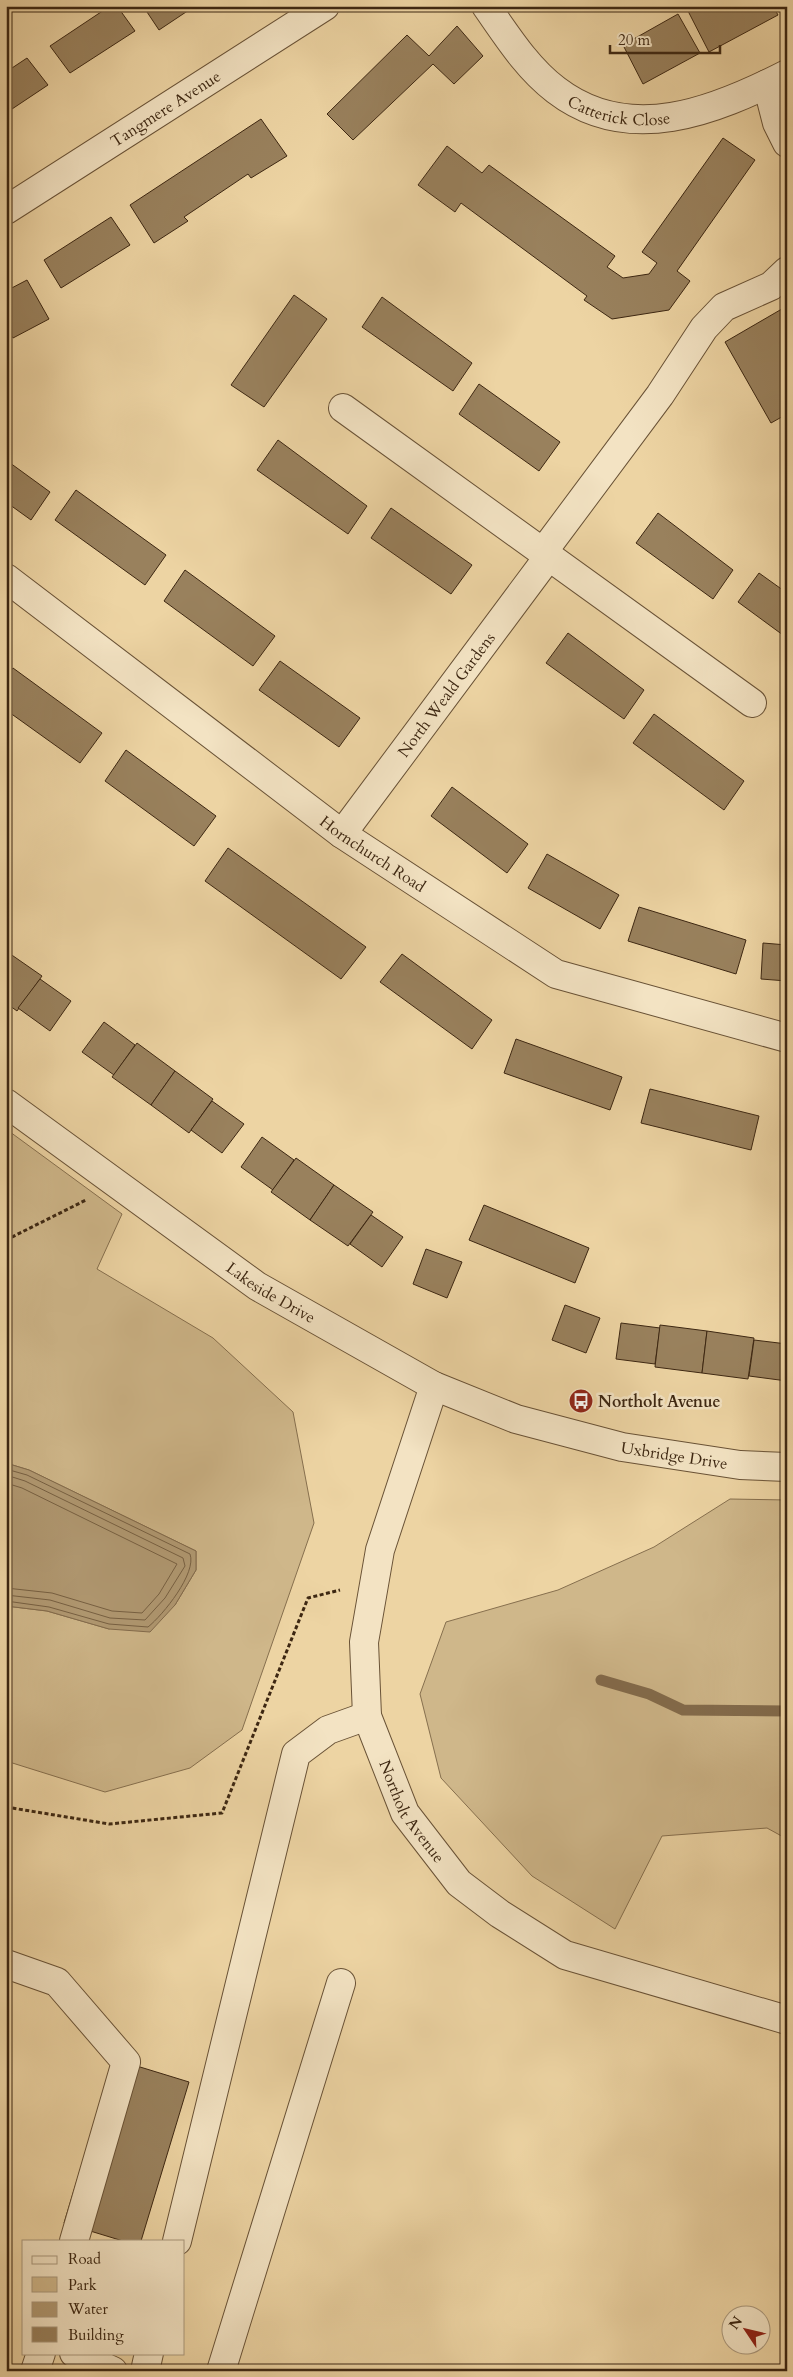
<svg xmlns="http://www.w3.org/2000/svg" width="793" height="2377" font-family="Cardo,serif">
<rect width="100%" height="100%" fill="#edd4a3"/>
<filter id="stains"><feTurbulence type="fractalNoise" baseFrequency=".004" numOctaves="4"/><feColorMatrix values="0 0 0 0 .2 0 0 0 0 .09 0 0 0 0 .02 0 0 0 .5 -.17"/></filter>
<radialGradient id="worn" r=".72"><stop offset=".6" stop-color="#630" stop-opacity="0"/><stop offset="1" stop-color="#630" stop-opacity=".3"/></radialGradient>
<g fill="#cfb78a" stroke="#866f4e">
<path d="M 6,1129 L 122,1214 L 97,1269 L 213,1338 L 293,1412 L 314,1523 L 242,1730 L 190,1768 L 105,1792 L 6,1761 L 6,1606 L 47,1611 L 109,1629 L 175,1605 L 196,1570 L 196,1551 L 29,1470 L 6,1463 Z"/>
<path d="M 730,1499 L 787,1500 L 787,1839 L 767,1828 L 662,1836 L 615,1929 L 532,1876 L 441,1778 L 420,1694 L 446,1622 L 558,1590 L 654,1547 Z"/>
</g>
<path fill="#b19972" stroke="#836b4c" d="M 6,1463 L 29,1470 L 196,1551 L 196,1570 L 175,1605 L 150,1632 L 109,1629 L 47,1611 L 6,1606 Z"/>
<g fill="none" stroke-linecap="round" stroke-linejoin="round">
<g stroke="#776042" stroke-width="1">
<path d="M 6,1469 L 27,1475 L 190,1554 C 197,1573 163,1615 148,1627 L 109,1624 L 49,1607 L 6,1601"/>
<path d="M 6,1475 L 25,1481 L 183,1558 L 185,1566 L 165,1598 L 145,1620 L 110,1618 L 50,1600 L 6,1595"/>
<path d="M 6,1483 L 22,1488 L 177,1564 L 159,1594 L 142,1613 L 112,1611 L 52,1593 L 6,1588"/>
</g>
<path stroke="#836b4c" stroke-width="11" d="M 601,1680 L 649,1694 L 683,1710 L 787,1711"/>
</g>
<g fill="#99815d" stroke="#3d2712">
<path d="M 110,6 L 117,6 L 135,31 L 70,73 L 50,46 Z"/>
<path d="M 143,6 L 195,6 L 159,30 Z"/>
<path d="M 698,6 L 778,6 L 774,8 L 778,15 L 709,52 L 688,11 Z"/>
<path d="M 678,14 L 700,53 L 643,84 L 623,45 Z"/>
<path d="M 457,26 L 483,56 L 454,84 L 433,64 L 353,140 L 327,114 L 407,35 L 429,56 Z"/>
<path d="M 27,58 L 48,85 L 6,113 L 6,72 Z"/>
<path d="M 261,119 L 287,156 L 251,178 L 248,174 L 184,217 L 188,221 L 154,243 L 130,205 Z"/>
<path d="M 723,138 L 755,160 L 677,271 L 690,281 L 669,310 L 612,319 L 584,300 L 587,296 L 461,203 L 455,212 L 418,185 L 447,146 L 482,173 L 489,165 L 615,256 L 607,267 L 623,278 L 649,274 L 657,263 L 642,252 Z"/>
<path d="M 111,217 L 130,245 L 61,288 L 44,260 Z"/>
<path d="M 27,280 L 49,319 L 13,338 L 11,335 L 6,337 L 6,291 Z"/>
<path d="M 294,295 L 327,319 L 264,407 L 231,385 Z"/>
<path d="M 382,297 L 472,363 L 453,391 L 362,327 Z"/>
<path d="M 787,306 L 787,414 L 771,423 L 725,342 Z"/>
<path d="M 479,384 L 560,442 L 539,471 L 459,414 Z"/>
<path d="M 278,440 L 367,506 L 348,534 L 257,470 Z"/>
<path d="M 6,460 L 50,492 L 31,520 L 6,502 Z"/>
<path d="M 76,490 L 166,555 L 145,585 L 55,520 Z"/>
<path d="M 391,508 L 472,565 L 451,594 L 371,538 Z"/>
<path d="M 658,513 L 733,570 L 713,599 L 636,543 Z"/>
<path d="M 185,570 L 275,636 L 253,666 L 164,601 Z"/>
<path d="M 759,573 L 787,593 L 787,638 L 738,602 Z"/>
<path d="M 568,633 L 644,690 L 624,719 L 546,663 Z"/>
<path d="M 280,661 L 360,718 L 339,747 L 259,690 Z"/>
<path d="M 13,668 L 102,733 L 80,763 L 6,710 L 6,677 Z"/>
<path d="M 654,714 L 744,781 L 724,810 L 633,743 Z"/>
<path d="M 126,750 L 216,816 L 194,846 L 105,781 Z"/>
<path d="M 452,787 L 528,844 L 507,873 L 431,816 Z"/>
<path d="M 228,848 L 366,947 L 341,979 L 205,881 Z"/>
<path d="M 547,854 L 619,895 L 600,929 L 528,888 Z"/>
<path d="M 639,907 L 746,940 L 736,974 L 628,941 Z"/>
<path d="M 763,943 L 787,945 L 787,981 L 761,979 Z"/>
<path d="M 6,951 L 42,976 L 17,1011 L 6,1003 Z"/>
<path d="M 402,954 L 492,1020 L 472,1049 L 380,982 Z"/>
<path d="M 40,979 L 71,1001 L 50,1031 L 18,1008 Z"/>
<path d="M 104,1022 L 135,1045 L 114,1075 L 82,1052 Z"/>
<path d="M 516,1039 L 622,1077 L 610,1110 L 504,1073 Z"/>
<path d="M 137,1043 L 175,1071 L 151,1105 L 112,1077 Z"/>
<path d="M 175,1071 L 213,1099 L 189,1133 L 151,1105 Z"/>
<path d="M 650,1089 L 759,1116 L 751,1150 L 641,1123 Z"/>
<path d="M 212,1101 L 244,1124 L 222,1153 L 191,1130 Z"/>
<path d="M 262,1137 L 294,1160 L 273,1190 L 241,1167 Z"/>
<path d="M 296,1158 L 334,1185 L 310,1220 L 271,1192 Z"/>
<path d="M 334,1185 L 373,1212 L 348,1246 L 310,1220 Z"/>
<path d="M 484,1205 L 589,1248 L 575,1283 L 469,1240 Z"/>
<path d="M 371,1215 L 403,1237 L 382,1267 L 350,1244 Z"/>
<path d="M 426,1249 L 462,1262 L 447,1298 L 413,1284 Z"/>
<path d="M 565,1305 L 600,1318 L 586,1353 L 552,1340 Z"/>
<path d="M 621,1323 L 660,1328 L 655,1364 L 616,1359 Z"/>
<path d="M 660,1325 L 707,1331 L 702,1373 L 655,1367 Z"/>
<path d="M 707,1331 L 754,1338 L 748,1379 L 702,1373 Z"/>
<path d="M 754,1340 L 787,1344 L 787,1381 L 749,1376 Z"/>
<path d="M 114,2059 L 189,2082 L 141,2241 L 123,2241 L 64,2223 Z"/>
</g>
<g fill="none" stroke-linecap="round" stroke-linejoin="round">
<defs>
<g id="minor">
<path id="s1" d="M 486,6 C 507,36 527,68 556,90 C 629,146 715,111 787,74"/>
<path d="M 767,84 L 777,123 L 787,143"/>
<path id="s2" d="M 6,210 L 325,6"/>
<path d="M 343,408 L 752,703"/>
<path d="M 543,552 L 660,395 L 704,328 L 724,307 L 771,286 L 787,271"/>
<path id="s3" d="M 6,578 L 342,834 L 556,974 L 787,1038"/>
<path id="s4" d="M 342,834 L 549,556"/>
<path id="s5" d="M 6,1103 L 257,1286 L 434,1386 L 516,1419 L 622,1447 L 740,1465 L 787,1467"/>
<path id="s6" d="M 434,1386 L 380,1550 L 364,1642 L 367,1716 L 405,1813 L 459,1883 L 500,1914 L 565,1955 L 787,2020"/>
<path d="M 6,1964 L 57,1982 L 126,2062 L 74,2241"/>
<path d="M 177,2241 L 296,1754 L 328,1730 L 367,1716"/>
<path d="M 74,2353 L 113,2371"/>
<path d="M 35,2371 L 41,2353"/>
<path d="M 145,2371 L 149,2353"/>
<path d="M 221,2371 L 341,1983"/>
</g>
</defs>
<use href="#minor" stroke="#695236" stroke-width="30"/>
<g stroke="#3d2712" stroke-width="3" stroke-dasharray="4 2.5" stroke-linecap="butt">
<path d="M 6,1240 L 86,1200"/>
<path d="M 6,1807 L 109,1824 L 222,1813 L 308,1598 L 340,1590"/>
</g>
<use href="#minor" stroke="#f3e3c3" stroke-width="28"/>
</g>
<defs>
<symbol id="bus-disc" viewBox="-11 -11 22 22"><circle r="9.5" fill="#8f2418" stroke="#f3e3c3"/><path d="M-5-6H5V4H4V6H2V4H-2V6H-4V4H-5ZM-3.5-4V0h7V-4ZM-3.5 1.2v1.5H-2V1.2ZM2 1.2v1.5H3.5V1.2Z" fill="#fff"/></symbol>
</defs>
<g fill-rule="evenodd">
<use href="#bus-disc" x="567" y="1387" width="28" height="28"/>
</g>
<g text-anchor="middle" stroke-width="5" stroke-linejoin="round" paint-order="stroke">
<g font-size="16" fill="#3d2712" stroke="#f3e3c3">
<text dy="6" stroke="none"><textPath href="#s1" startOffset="178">Catterick Close</textPath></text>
<text dy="6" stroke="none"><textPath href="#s2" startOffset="189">Tangmere Avenue</textPath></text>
<text dy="6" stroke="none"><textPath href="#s4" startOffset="174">North Weald Gardens</textPath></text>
<text dy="6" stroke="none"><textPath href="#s3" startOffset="459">Hornchurch Road</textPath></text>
<text dy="6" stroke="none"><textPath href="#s5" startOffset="326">Lakeside Drive</textPath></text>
<text dy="6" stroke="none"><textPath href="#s5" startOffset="765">Uxbridge Drive</textPath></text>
<text dy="6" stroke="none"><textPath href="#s6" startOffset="446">Northolt Avenue</textPath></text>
</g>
<g font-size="16" font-weight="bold" fill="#3d2712" stroke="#f3e3c3" text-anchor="start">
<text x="598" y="1407">Northolt Avenue</text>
</g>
</g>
<rect width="793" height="2377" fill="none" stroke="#edd4a3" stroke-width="25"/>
<rect x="8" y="8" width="778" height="2362" fill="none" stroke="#3d2712" stroke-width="2.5"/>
<rect x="12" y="12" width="768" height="2352" fill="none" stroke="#3d2712"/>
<rect x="22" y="2240" width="162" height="115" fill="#f3e3c3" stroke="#aa987c"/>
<rect x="32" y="2256" width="25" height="8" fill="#f3e3c3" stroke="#aa987c"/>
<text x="68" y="2264" font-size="15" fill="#3d2712">Road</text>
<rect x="32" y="2277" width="25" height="15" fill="#cfb78a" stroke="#aa987c"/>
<text x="68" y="2290" font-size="15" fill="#3d2712">Park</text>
<rect x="32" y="2302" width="25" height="15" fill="#b19972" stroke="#aa987c"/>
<text x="68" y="2314" font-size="15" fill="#3d2712">Water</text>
<rect x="32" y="2327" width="25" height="15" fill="#99815d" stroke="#aa987c"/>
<text x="68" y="2340" font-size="15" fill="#3d2712">Building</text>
<g transform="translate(746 2330) rotate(305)"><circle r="24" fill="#f3e3c3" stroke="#aa987c"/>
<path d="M0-4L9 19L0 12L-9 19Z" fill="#8f2418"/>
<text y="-8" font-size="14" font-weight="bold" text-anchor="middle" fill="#3d2712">N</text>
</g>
<path d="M610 45v8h110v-8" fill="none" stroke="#3d2712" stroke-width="2.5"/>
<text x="618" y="45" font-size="15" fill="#3d2712" stroke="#f3e3c3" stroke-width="4" paint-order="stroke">20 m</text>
<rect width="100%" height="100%" filter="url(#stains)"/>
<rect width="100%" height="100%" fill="url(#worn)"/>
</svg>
